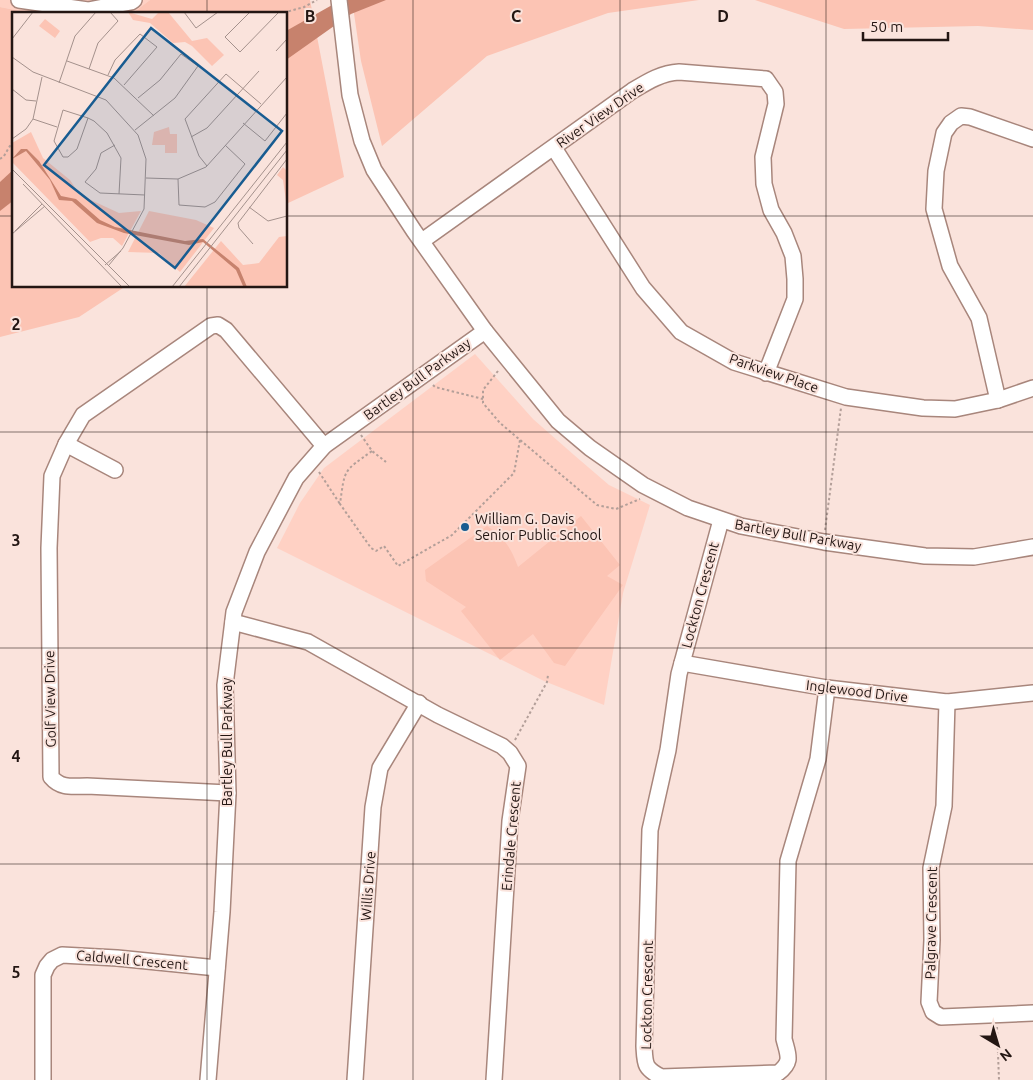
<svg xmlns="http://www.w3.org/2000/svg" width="1033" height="1080" font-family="Ubuntu,sans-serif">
<rect width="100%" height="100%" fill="#fae3dc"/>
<g fill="#ffd1c4">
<path d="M 0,0 L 150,0 L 134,12 L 126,14 L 36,14 L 0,7 Z"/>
<path d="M 475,354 L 533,419 L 574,455 L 609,485 L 650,505 L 623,593 L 604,705 L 544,681 L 277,548 L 300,503 L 324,468 Z"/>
</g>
<g fill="#fcc4b4">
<path d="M 150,0 L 310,0 L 344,177 L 286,204 L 286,14 L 126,14 L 134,12 Z"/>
<path d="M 352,0 L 699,0 L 608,13 L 487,56 L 382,146 L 361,61 Z"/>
<path d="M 755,0 L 1033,0 L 1033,30 L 978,26 L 844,29 Z"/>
<path d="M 0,7 L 36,14 L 14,14 L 14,286 L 126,286 L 79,317 L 0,337 Z"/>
<path d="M 581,516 L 620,565 L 607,576 L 623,585 L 565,666 L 554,663 L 533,634 L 500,660 L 461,611 L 466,607 L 426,581 L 425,570 L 487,526 C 504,538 511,547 518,567 Z"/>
</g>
<g fill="#c7826d">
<path d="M 341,0 L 386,0 L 351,14 L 286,60 L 286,31 Z"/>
<path d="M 14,169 L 14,200 L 0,211 L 0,182 Z"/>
</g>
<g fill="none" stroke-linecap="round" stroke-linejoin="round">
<defs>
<g id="minor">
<path d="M 19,0 L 88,10 L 131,2 L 134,0"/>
<path d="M 339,0 L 350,95 L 362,141 L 374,170 L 414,231 L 485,331 L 558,421 L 590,448 L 643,485 L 688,508 L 741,526 L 824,542 L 925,556 L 974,557 L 1033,547"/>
<path d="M 554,148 L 643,288 L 681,332 L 734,362 L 846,397 L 923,408 L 955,409 L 998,400 L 1033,388"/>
<path d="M 422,241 L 632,91 C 647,82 661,73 679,72 L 766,79 L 775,92 L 776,104 L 763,157 L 764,184 L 771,210 L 784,233 L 793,256 L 795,279 L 795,299 L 766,373"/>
<path d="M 998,400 L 979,318 L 950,266 L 934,209 L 936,171 L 944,133 L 951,123 L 961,116 L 970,117 L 1033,139"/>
<path d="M 66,444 L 115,470"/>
<path d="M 721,520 L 679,674 L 668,750 L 650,830 L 644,1046 C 645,1064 644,1068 661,1077 L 778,1073 C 793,1062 788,1055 784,1039 L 788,861 L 818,759 L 827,688"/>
<path d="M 233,622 L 308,642 L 438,715 L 502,746 L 510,753 L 518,766 L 510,821 L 494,1080"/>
<path d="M 682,663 L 827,688 L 947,702 L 1033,693"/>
<path d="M 947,702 L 944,806 L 931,868 L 932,940 L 929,1002 L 933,1012 L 941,1017 L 1033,1013"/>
<path d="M 228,793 L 87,786 C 73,786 61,789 51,777 L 49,548 L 52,476 L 66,444 L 83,415 L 211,326 L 218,325 L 226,330 L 324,446"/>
<path d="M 43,1080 L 43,975 L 47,966 L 52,960 L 62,955 L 117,958 L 217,968"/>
<path d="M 208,1080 L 222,912 L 228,793 L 225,685 L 234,612 L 257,552 L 296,478 L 324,446 L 485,331"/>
<path d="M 355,1080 L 373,807 L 380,768 L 419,703"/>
</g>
</defs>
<use href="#minor" stroke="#a8867c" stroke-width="18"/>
<g stroke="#b39f99" stroke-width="2" stroke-dasharray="2.5 2.5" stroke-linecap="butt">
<path d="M 279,14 L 304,7 L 317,0"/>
<path d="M 0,159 L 4,156 L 14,139"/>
<path d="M 498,371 L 483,390 L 483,403 L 500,423 L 597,505 L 616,509 L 640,499"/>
<path d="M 433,385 L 435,387 L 483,399"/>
<path d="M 361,435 L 372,451 L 386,462"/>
<path d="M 372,451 C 343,472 345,468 340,504 L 371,548 L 376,551 L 384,546 L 398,566 L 452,535 L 514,473 L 520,440"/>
<path d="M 319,472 L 340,504"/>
<path d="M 825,530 L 841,408"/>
<path d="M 515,740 L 547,682 L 548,675"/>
<path d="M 997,1027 L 999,1080"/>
</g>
<use href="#minor" stroke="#fff" stroke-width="15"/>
</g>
<path fill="none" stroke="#231613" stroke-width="1" stroke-opacity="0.55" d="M 207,0 L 207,14M 413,0 L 413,1080M 620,0 L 620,1080M 826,0 L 826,1080M 0,216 L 14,216M 286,216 L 1033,216M 207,286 L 207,1080M 0,432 L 1033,432M 0,648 L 1033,648M 0,864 L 1033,864"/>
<circle fill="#185c91" stroke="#fae3dc" stroke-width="2" cx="465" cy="527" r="5"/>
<g text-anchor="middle" stroke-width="4" stroke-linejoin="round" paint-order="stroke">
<g font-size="14" fill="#231613" stroke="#fae3dc">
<text transform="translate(600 115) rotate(-35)" y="5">River View Drive</text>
<text transform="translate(774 373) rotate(19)" y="5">Parkview Place</text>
<text transform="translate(417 379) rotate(-36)" y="5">Bartley Bull Parkway</text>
<text transform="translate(798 535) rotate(10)" y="5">Bartley Bull Parkway</text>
<text transform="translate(700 595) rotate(-75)" y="5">Lockton Crescent</text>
<text transform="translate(857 691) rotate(7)" y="5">Inglewood Drive</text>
<text transform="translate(50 699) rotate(-91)" y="5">Golf View Drive</text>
<text transform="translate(227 742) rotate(-90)" y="5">Bartley Bull Parkway</text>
<text transform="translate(511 836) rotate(-85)" y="5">Erindale Crescent</text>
<text transform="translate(368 886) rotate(-86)" y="5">Willis Drive</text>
<text transform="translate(931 923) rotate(-89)" y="5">Palgrave Crescent</text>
<text transform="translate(132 960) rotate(5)" y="5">Caldwell Crescent</text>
<text transform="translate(647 995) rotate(-89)" y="5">Lockton Crescent</text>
</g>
<g font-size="14" fill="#231613" stroke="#fae3dc" text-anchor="start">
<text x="475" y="524">William G. Davis<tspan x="475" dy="16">Senior Public School</tspan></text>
</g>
</g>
<g transform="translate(12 12)">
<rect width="275" height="275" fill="#fae3dc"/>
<path d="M 116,0 L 140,7 L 147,0 L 156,0 L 180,29 L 195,26 L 212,43 L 200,54 L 180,34 L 173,30 L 161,31 L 138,11 L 121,8 ZM 33,7 L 48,19 L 43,26 L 27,14 ZM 157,115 L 158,122 L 165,122 L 165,141 L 153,141 L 153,133 L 140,133 L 142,120 ZM 19,120 L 31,146 L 58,168 L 68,183 L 107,201 L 129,199 L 110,234 L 101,226 L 89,226 L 78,230 L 0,150 L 0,131 ZM 271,155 L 275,159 L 275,196 L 271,168 L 265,163 ZM 137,199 L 184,208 L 202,216 L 168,260 L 147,241 L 116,240 ZM 275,224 L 275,275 L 172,275 L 209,229 L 231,253 L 247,251 L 267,225 Z" fill="#fcc4b4"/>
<path d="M 9,137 L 15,137 L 27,149 L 49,184 L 64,187 L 88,208 L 103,215 L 173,229 L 191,227 L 227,256 L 235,275 L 231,274 L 224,258 L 191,230 L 177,233 L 112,221 L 85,211 L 60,189 L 47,188 L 38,168 L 14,139 L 0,147 Z" fill="#c7826d"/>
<path fill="none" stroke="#a4918c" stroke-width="1" d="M 172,0 L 184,16 L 206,0M 238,0 L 213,25 L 228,40 L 267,0M 0,27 L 21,0M 264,39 L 275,27M 0,45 L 21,60 L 94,88 L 126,123 L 134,147 L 132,197 L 111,236 L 97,253M 55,49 L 102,66 L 142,104M 77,57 L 86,31 L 106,9 L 98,0M 96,63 L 103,48 L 128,22 L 145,35 L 112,73M 47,71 L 63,24 L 84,0M 0,77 L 14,88 L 24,89M 76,106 L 65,137 L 56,145 L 51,145 L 42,129 L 51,98 L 76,106 L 82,109 L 95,121 L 109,146 L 107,182M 21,107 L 45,115M 231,111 L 253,129 L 275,101M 123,118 L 163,86 L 186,54 L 169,42 L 148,68 L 126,86M 179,125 L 195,116 L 247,59M 0,127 L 14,117 L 21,107 L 30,65M 103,133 L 89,141 L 84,157 L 73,170 L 88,181 L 133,183M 195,154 L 187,144 L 173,107 L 214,62 L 249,92M 0,157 L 118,275M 134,166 L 166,167 L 194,155 L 275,65M 166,167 L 167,193 L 193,195 L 203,190 L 233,152 L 213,133M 11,172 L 110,275M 237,195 L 256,209 L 275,204M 3,219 L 30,192M 0,222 L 33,194M 241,232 L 227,216 L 226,211 L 275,147M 93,253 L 109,239M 160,275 L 275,130M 167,275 L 275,138"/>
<path fill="#185c91" fill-opacity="0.15" stroke="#185c91" stroke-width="2.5" d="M 139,16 L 270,119 L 163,256 L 32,153 Z"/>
<rect width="275" height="275" fill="none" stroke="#231613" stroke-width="2.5"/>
</g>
<g font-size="16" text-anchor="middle" font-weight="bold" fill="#231613" stroke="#fae3dc" stroke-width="4" stroke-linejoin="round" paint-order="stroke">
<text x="310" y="22">B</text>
<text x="516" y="22">C</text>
<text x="723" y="22">D</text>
<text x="16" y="330">2</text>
<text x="16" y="546">3</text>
<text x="16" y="762">4</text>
<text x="16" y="978">5</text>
</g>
<g transform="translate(998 1045) rotate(142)" stroke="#fae3dc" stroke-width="4" paint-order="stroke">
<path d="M0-4L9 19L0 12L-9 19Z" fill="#231613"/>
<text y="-8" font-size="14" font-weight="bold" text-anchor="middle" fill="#231613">N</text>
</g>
<path d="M863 32v8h85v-8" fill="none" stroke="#231613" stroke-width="2.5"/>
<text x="870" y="32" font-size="15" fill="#231613" stroke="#fae3dc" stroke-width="4" paint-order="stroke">50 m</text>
</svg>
